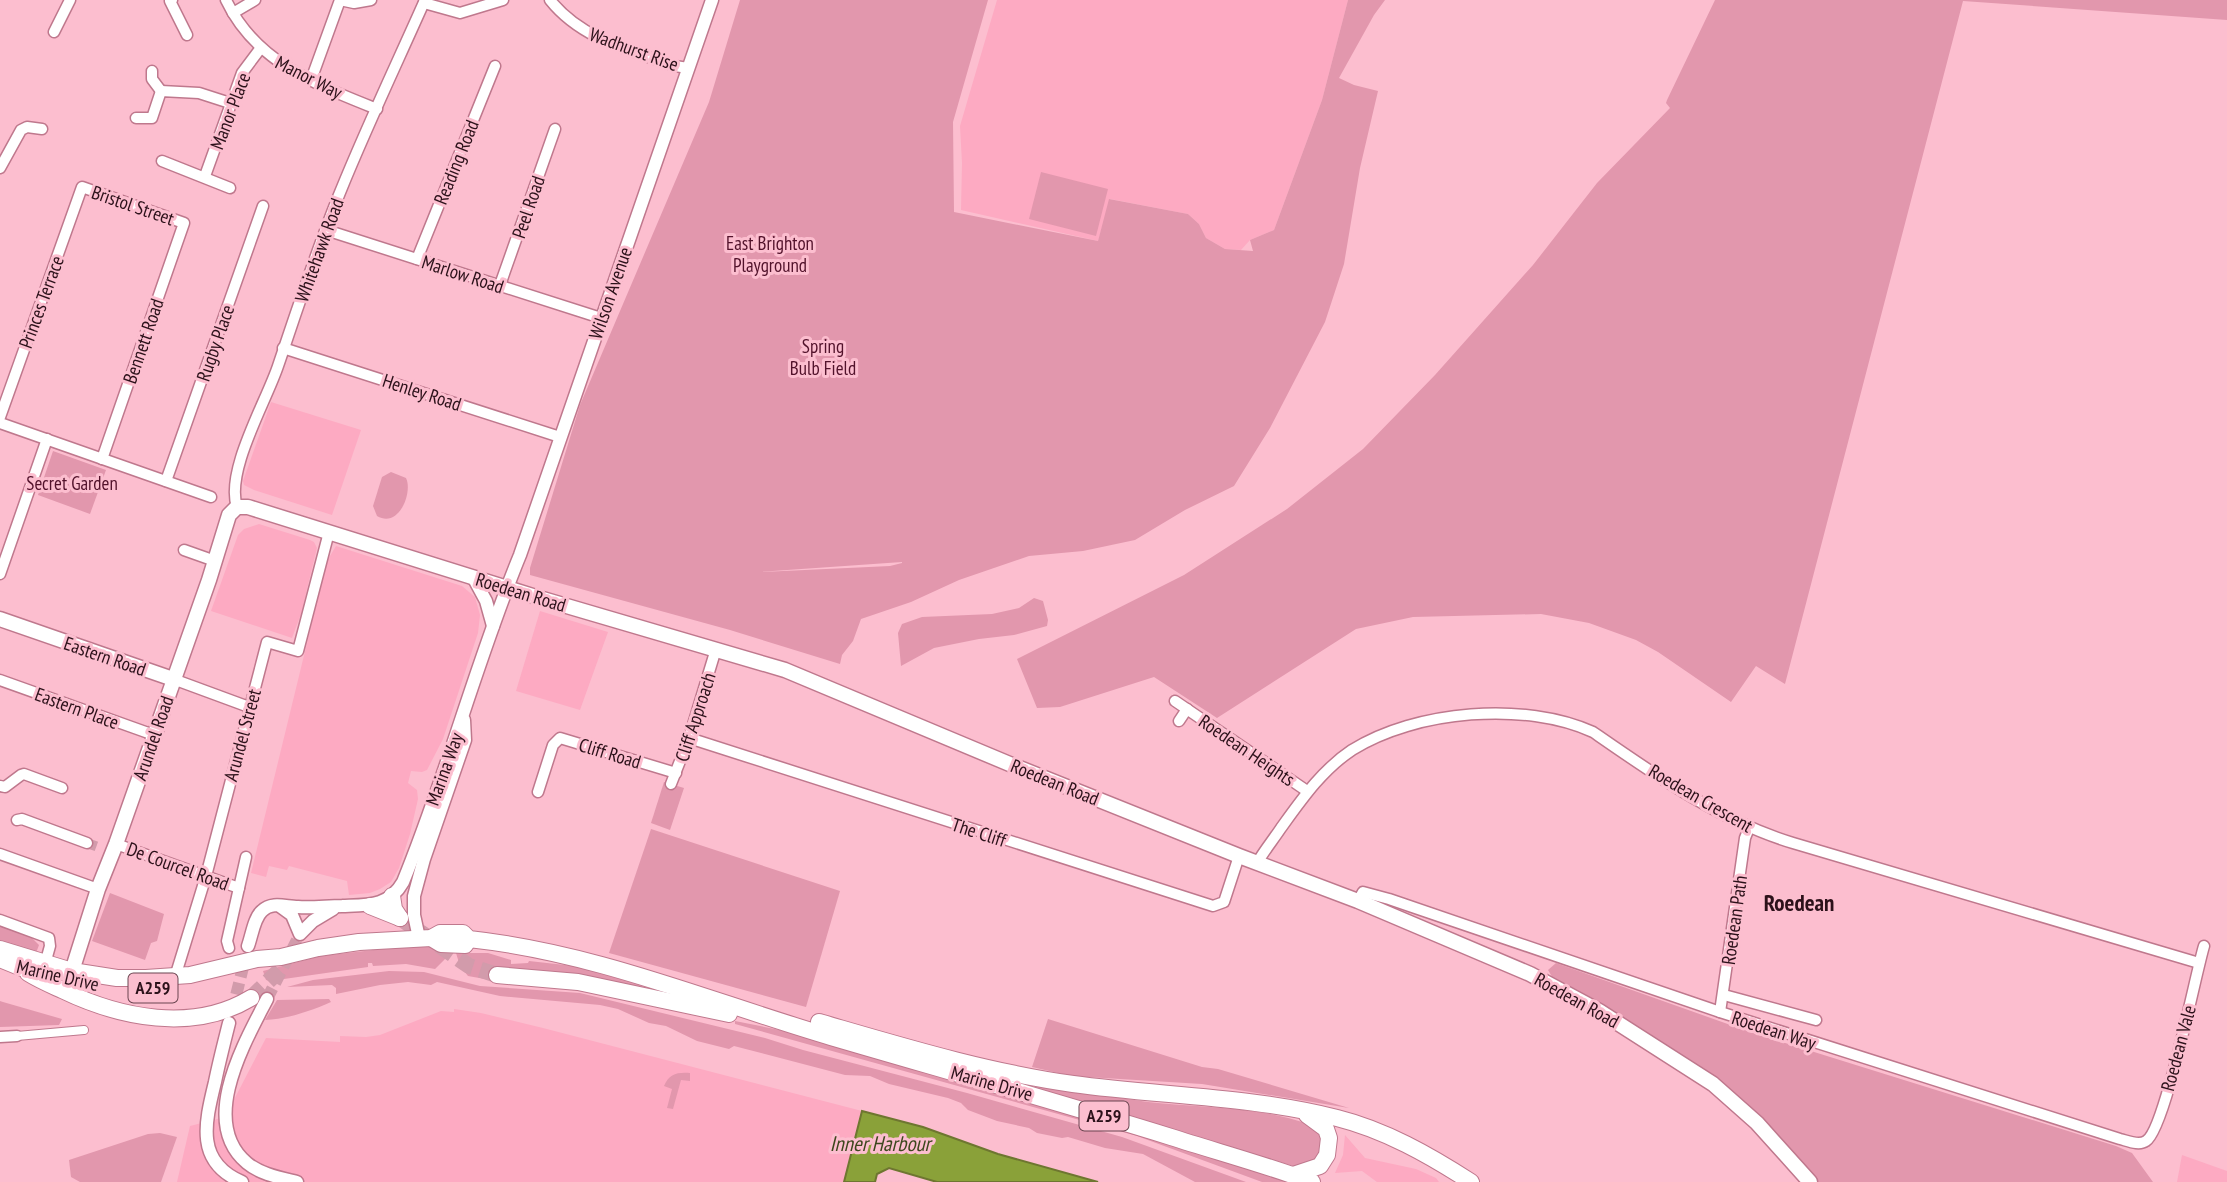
<svg xmlns="http://www.w3.org/2000/svg" width="2227" height="1182" font-family="'PT Sans Narrow',sans-serif">
<rect width="100%" height="100%" fill="#fcbecf"/>
<g fill="#fdaac2">
<path d="M 997,0 L 1348,0 L 1322,100 L 1274,230 L 1250,240 L 1241,250 L 1225,249 L 1206,238 L 1199,224 L 1188,214 L 1110,199 L 1098,241 L 961,210 L 962,163 L 960,126 Z"/>
<path d="M 271,402 L 361,430 L 332,515 L 254,490 L 244,485 L 243,481 Z"/>
<path d="M 259,524 L 310,540 L 314,542 L 317,548 L 301,614 L 292,638 L 211,611 L 238,535 L 244,529 Z"/>
<path d="M 336,546 L 462,586 L 475,597 L 480,615 L 478,633 L 443,739 L 427,770 L 422,772 L 411,771 L 408,783 L 417,790 L 418,799 L 410,834 L 399,868 L 391,882 L 380,889 L 370,893 L 349,895 L 347,881 L 289,866 L 287,870 L 269,866 L 266,877 L 251,873 L 327,561 Z"/>
<path d="M 540,611 L 608,632 L 580,710 L 516,691 Z"/>
<path d="M 454,1009 L 481,1013 L 543,1028 L 862,1111 L 844,1182 L 177,1182 L 190,1126 L 225,1117 L 266,1038 L 340,1042 L 340,1036 L 366,1037 L 380,1035 L 441,1011 L 454,1012 Z"/>
<path d="M 1345,1135 L 1365,1158 L 1416,1169 L 1436,1178 L 1439,1182 L 1377,1182 L 1362,1171 L 1335,1173 L 1343,1155 Z"/>
<path d="M 2182,1155 L 2227,1171 L 2227,1182 L 2177,1182 Z"/>
</g>
<g fill="#e297ad" fill-rule="evenodd">
<path d="M 740,0 L 988,0 L 953,122 L 954,212 L 1098,241 L 1109,199 L 1188,214 L 1199,224 L 1206,238 L 1225,249 L 1253,251 L 1250,240 L 1274,230 L 1322,100 L 1348,0 L 1385,0 L 1374,15 L 1339,78 L 1354,85 L 1378,91 L 1360,168 L 1344,264 L 1325,322 L 1270,428 L 1234,486 L 1185,510 L 1135,540 L 1083,551 L 1029,556 L 959,580 L 911,602 L 861,619 L 853,641 L 842,655 L 840,664 L 730,630 L 530,575 L 530,568 L 580,405 L 709,102 ZM 902,563 L 890,566 L 760,572 L 902,562 Z"/>
<path d="M 1715,0 L 2227,0 L 2227,20 L 1963,1 L 1785,684 L 1756,666 L 1731,702 L 1658,652 L 1636,640 L 1589,623 L 1541,614 L 1413,617 L 1356,629 L 1217,718 L 1154,677 L 1060,707 L 1037,708 L 1017,659 L 1184,575 L 1287,509 L 1363,449 L 1435,375 L 1533,265 L 1597,183 L 1670,108 L 1666,103 L 1667,100 Z"/>
<path d="M 1041,172 L 1108,189 L 1096,236 L 1029,219 Z"/>
<path d="M 53,451 L 106,470 L 90,514 L 38,495 Z"/>
<path d="M 391,472 L 406,478 C 413,492 399,529 377,516 L 373,506 L 382,477 Z"/>
<path d="M 1034,598 L 1043,601 L 1048,620 L 1047,626 L 1014,635 L 979,639 L 934,648 L 901,666 L 898,633 L 902,624 L 922,617 L 992,614 L 1019,608 Z"/>
<path d="M 664,782 L 684,788 L 670,830 L 651,823 Z"/>
<path d="M 651,829 L 840,891 L 806,1007 L 609,953 Z"/>
<path d="M 110,893 L 164,914 L 157,941 L 151,943 L 145,960 L 92,941 Z"/>
<path d="M 0,926 L 32,938 L 39,945 L 36,953 L 0,940 Z"/>
<path d="M 408,946 L 444,947 L 446,951 L 445,959 L 435,969 L 406,964 L 373,966 L 372,963 L 368,963 L 368,967 L 270,981 L 266,980 L 263,971 L 321,956 Z"/>
<path d="M 456,953 L 488,953 L 511,960 L 511,964 L 528,963 L 529,961 L 574,966 L 711,1004 L 498,967 L 496,981 L 468,976 L 460,966 Z"/>
<path d="M 1556,963 L 1753,1033 L 2116,1146 L 2132,1153 L 2153,1182 L 1816,1182 L 1750,1107 L 1721,1081 L 1554,980 L 1548,970 Z"/>
<path d="M 389,971 L 424,972 L 480,986 L 580,993 L 765,1038 L 803,1050 L 967,1093 L 1122,1137 L 1246,1182 L 1195,1182 L 1143,1154 L 1105,1148 L 1068,1137 L 1062,1138 L 1037,1133 L 1029,1128 L 997,1121 L 968,1110 L 961,1103 L 948,1098 L 889,1084 L 870,1076 L 845,1075 L 734,1046 L 729,1049 L 697,1041 L 666,1026 L 649,1023 L 618,1009 L 600,1005 L 500,996 L 437,982 L 431,985 L 408,982 L 380,985 L 336,994 L 336,988 L 332,985 L 287,987 L 313,980 Z"/>
<path d="M 329,999 L 331,1002 C 311,1011 287,1019 265,1020 L 277,1000 Z"/>
<path d="M 0,1001 L 3,1002 L 62,1019 L 59,1025 L 0,1027 Z"/>
<path d="M 1048,1019 L 1202,1067 L 1218,1069 L 1349,1108 L 1202,1084 L 1071,1076 L 1032,1067 Z"/>
<path d="M 735,1021 L 785,1031 L 1020,1096 L 1294,1182 L 1262,1182 L 1137,1136 L 735,1024 Z"/>
<path d="M 690,1073 L 690,1081 L 681,1080 L 673,1109 L 667,1108 L 672,1089 L 664,1086 C 669,1074 677,1072 690,1073 Z"/>
<path d="M 1036,1085 C 1073,1091 1111,1097 1148,1102 C 1200,1108 1258,1106 1308,1124 C 1318,1127 1321,1134 1324,1144 L 1317,1162 L 1297,1167 L 1035,1089 Z"/>
<path d="M 160,1133 L 177,1137 L 161,1182 L 80,1182 L 71,1177 L 69,1160 L 148,1134 Z"/>
</g>
<path fill="#8aa139" stroke="#6e7630" stroke-width="2" d="M 862,1111 L 923,1127 L 998,1154 L 1098,1182 L 937,1182 L 889,1168 L 877,1174 L 875,1182 L 844,1182 Z"/>
<g fill="none" stroke-linecap="round" stroke-linejoin="round">
<path stroke="#d29bab" stroke-width="10" stroke-dasharray="10 5" stroke-linecap="butt" d="M 87,843 L 101,848"/>
<g stroke="#d29bab" stroke-width="12" stroke-dasharray="12 6" stroke-linecap="butt">
<path d="M 267,999 L 300,934"/>
<path d="M 232,1012 L 246,955"/>
</g>
<g stroke="#d29bab" stroke-width="16" stroke-dasharray="16 8" stroke-linecap="butt">
<path d="M 400,918 L 469,966 L 497,975"/>
<path d="M 251,998 L 281,969"/>
</g>
<defs>
<path id="pedestrian" d="M 17,1036 L 84,1030"/>
<g id="minor">
<path d="M 172,0 L 170,1 L 187,35"/>
<path d="M 226,0 C 255,62 317,85 377,109"/>
<path d="M 340,0 L 354,3 L 371,0"/>
<path d="M 550,0 C 581,39 629,50 675,66 L 688,68"/>
<path d="M 424,3 L 460,13 L 503,0"/>
<path d="M 233,13 L 255,0"/>
<path d="M 54,32 L 70,0"/>
<path d="M 152,71 L 152,79 L 161,91"/>
<path d="M 311,80 L 340,0"/>
<path d="M 136,118 L 152,118 L 161,91 L 199,93 L 230,103"/>
<path d="M 162,161 L 230,188"/>
<path d="M 0,168 L 21,130 L 27,127 L 42,129"/>
<path d="M 205,176 L 242,73 L 260,49"/>
<path d="M 326,230 L 601,318"/>
<path d="M 417,259 L 495,66"/>
<path d="M 500,285 L 555,129"/>
<path d="M 283,348 L 560,437"/>
<path d="M 0,417 L 82,187 L 184,223 L 102,459"/>
<path d="M 0,423 L 211,497"/>
<path d="M 166,481 L 263,206"/>
<path d="M 237,507 C 225,471 266,402 278,366 C 298,307 317,248 341,190 C 367,126 397,63 425,0"/>
<path d="M 184,550 L 215,561"/>
<path d="M 0,574 L 47,439"/>
<path d="M 173,679 L 249,707"/>
<path d="M 0,680 L 154,735"/>
<path d="M 1175,701 L 1307,791"/>
<path d="M 1179,721 L 1187,709"/>
<path d="M 689,738 L 1213,906 L 1224,902 L 1239,856"/>
<path d="M 671,784 L 689,738 L 716,649"/>
<path d="M 0,786 L 5,787 L 21,775 L 24,774 L 62,788"/>
<path d="M 538,792 L 553,745 L 560,738 L 676,773"/>
<path d="M 17,820 L 22,819 L 87,843"/>
<path d="M 116,844 L 239,888"/>
<path d="M 0,854 L 98,889"/>
<path d="M 1257,863 C 1264,851 1273,840 1281,828 C 1302,799 1322,770 1352,750 C 1416,710 1525,701 1593,732 C 1655,775 1720,821 1793,843 L 2199,963"/>
<path d="M 1358,901 L 1363,892 L 1389,899 L 1720,1012 L 2120,1139 C 2128,1141 2139,1146 2146,1141 C 2165,1130 2195,976 2204,946"/>
<path d="M 0,920 L 49,938 L 50,946 L 45,964"/>
<path d="M 229,948 L 227,941 L 246,857"/>
<path d="M 175,977 L 206,876 L 267,642 L 298,651 L 329,532"/>
<path d="M 1724,995 L 1816,1020"/>
<path d="M 1720,1012 L 1745,838 L 1749,828"/>
<path d="M 0,1037 L 17,1036"/>
</g>
<g id="tertiary">
<path d="M 473,577 L 486,601 L 493,626"/>
<path d="M 281,907 L 292,915 L 300,934 L 313,921 L 333,909"/>
<path d="M 419,938 L 414,915 L 414,896 L 424,859 L 465,740 L 464,720"/>
<path d="M 248,946 C 252,935 254,918 262,911 C 272,901 286,907 298,907 C 313,908 327,906 342,906 C 367,905 389,907 403,882 C 447,775 476,662 520,555 L 712,0"/>
<path d="M 267,999 C 245,1042 198,1122 247,1163 C 260,1174 281,1178 297,1182"/>
<path d="M 229,1023 C 224,1043 219,1062 215,1082 C 205,1123 195,1162 242,1182"/>
</g>
<g id="secondary">
<path d="M 0,619 L 173,679"/>
<path d="M 72,971 L 98,889 L 116,844 L 209,580 L 229,515 L 237,507 L 248,507 L 536,597 L 785,670 L 1012,765 L 1239,856 L 1358,901 L 1530,974 L 1599,1011 L 1713,1084 L 1757,1123 L 1810,1182"/>
</g>
<g id="primary">
<path d="M 392,896 L 394,909 L 400,918"/>
<path d="M 370,906 L 400,918"/>
<path d="M 431,938 L 441,944 L 465,945 L 469,939"/>
<path d="M 0,949 L 72,971 L 117,978 L 146,978 L 190,975 L 257,959 L 281,957 L 318,948 L 359,942 L 431,938 L 440,933 L 463,933 L 469,939 C 597,953 709,1001 831,1037 C 944,1070 1058,1102 1171,1137 C 1218,1152 1266,1165 1312,1182"/>
<path d="M 0,959 L 22,968 L 43,972"/>
<path d="M 28,973 C 39,980 51,985 62,990 C 120,1018 193,1033 251,998"/>
<path d="M 497,975 L 578,982 L 729,1014"/>
<path d="M 819,1022 C 902,1046 987,1072 1073,1084 C 1160,1096 1250,1096 1337,1118 C 1385,1130 1429,1155 1471,1182"/>
<path d="M 1293,1175 L 1320,1166 L 1327,1155 L 1329,1138 L 1326,1129 L 1307,1115"/>
</g>
</defs>
<use href="#pedestrian" stroke="#bf788d" stroke-width="10"/>
<use href="#minor" stroke="#bf788d" stroke-width="13"/>
<use href="#tertiary" stroke="#bf788d" stroke-width="15"/>
<use href="#secondary" stroke="#bf788d" stroke-width="17"/>
<use href="#primary" stroke="#bf788d" stroke-width="18"/>
<use href="#pedestrian" stroke="#fff" stroke-width="8"/>
<use href="#minor" stroke="#fff" stroke-width="10"/>
<use href="#tertiary" stroke="#fff" stroke-width="12"/>
<use href="#secondary" stroke="#fff" stroke-width="14"/>
<use href="#primary" stroke="#fff" stroke-width="16"/>
</g>
<g text-anchor="middle" stroke-width="6" stroke-linejoin="round" paint-order="stroke">
<g fill="#fcbecf" stroke="#6a4550" stroke-width="2">
<rect x="128.5" y="973.5" width="49" height="29" rx="5"/>
<rect x="1079.5" y="1101.5" width="49" height="29" rx="5"/>
</g>
<g font-size="18" font-weight="bold" fill="#2c111a">
<text x="153" y="994">A259</text>
<text x="1104" y="1122">A259</text>
</g>
<g font-size="19" fill="#2c111a" stroke="#fcbecf">
<text transform="translate(634 49) rotate(20)" y="7">Wadhurst Rise</text>
<text transform="translate(309 77) rotate(27)" y="7">Manor Way</text>
<text transform="translate(230 111) rotate(-69)" y="7">Manor Place</text>
<text transform="translate(456 162) rotate(-68)" y="7">Reading Road</text>
<text transform="translate(133 205) rotate(19)" y="7">Bristol Street</text>
<text transform="translate(528 207) rotate(-71)" y="7">Peel Road</text>
<text transform="translate(319 250) rotate(-70)" y="7">Whitehawk Road</text>
<text transform="translate(463 274) rotate(18)" y="7">Marlow Road</text>
<text transform="translate(610 293) rotate(-71)" y="7">Wilson Avenue</text>
<text transform="translate(41 302) rotate(-70)" y="7">Princes Terrace</text>
<text transform="translate(143 341) rotate(-71)" y="7">Bennett Road</text>
<text transform="translate(215 343) rotate(-71)" y="7">Rugby Place</text>
<text transform="translate(422 392) rotate(18)" y="7">Henley Road</text>
<text transform="translate(521 592) rotate(17)" y="7">Roedean Road</text>
<text transform="translate(105 656) rotate(19)" y="7">Eastern Road</text>
<text transform="translate(77 708) rotate(20)" y="7">Eastern Place</text>
<text transform="translate(695 717) rotate(-72)" y="7">Cliff Approach</text>
<text transform="translate(242 735) rotate(-75)" y="7">Arundel Street</text>
<text transform="translate(153 738) rotate(-71)" y="7">Arundel Road</text>
<text transform="translate(1247 750) rotate(34)" y="7">Roedean Heights</text>
<text transform="translate(610 753) rotate(17)" y="7">Cliff Road</text>
<text transform="translate(444 769) rotate(-70)" y="7">Marina Way</text>
<text transform="translate(1055 782) rotate(22)" y="7">Roedean Road</text>
<text transform="translate(1701 798) rotate(30)" y="7">Roedean Crescent</text>
<text transform="translate(979 832) rotate(18)" y="7">The Cliff</text>
<text transform="translate(178 866) rotate(20)" y="7">De Courcel Road</text>
<text transform="translate(1734 920) rotate(-82)" y="7">Roedean Path</text>
<text transform="translate(58 975) rotate(13)" y="7">Marine Drive</text>
<text transform="translate(1577 1000) rotate(29)" y="7">Roedean Road</text>
<text transform="translate(1774 1030) rotate(18)" y="7">Roedean Way</text>
<text transform="translate(2178 1048) rotate(-75)" y="7">Roedean Vale</text>
<text transform="translate(992 1083) rotate(16)" y="7">Marine Drive</text>
</g>
<g font-size="19" fill="#52122b" stroke="#fcbecf">
<text x="770" y="250">East Brighton<tspan x="770" dy="22">Playground</tspan></text>
<text x="823" y="353">Spring<tspan x="823" dy="22">Bulb Field</tspan></text>
<text x="72" y="490">Secret Garden</text>
</g>
<g font-size="21" font-style="italic" fill="#3d471d" stroke="#fcbecf">
<text x="880" y="1151">Inner Harbour</text>
</g>
<g font-size="23" font-weight="bold" fill="#2c111a" stroke="#fcbecf">
<text x="1799" y="911">Roedean</text>
</g>
</g>
</svg>
